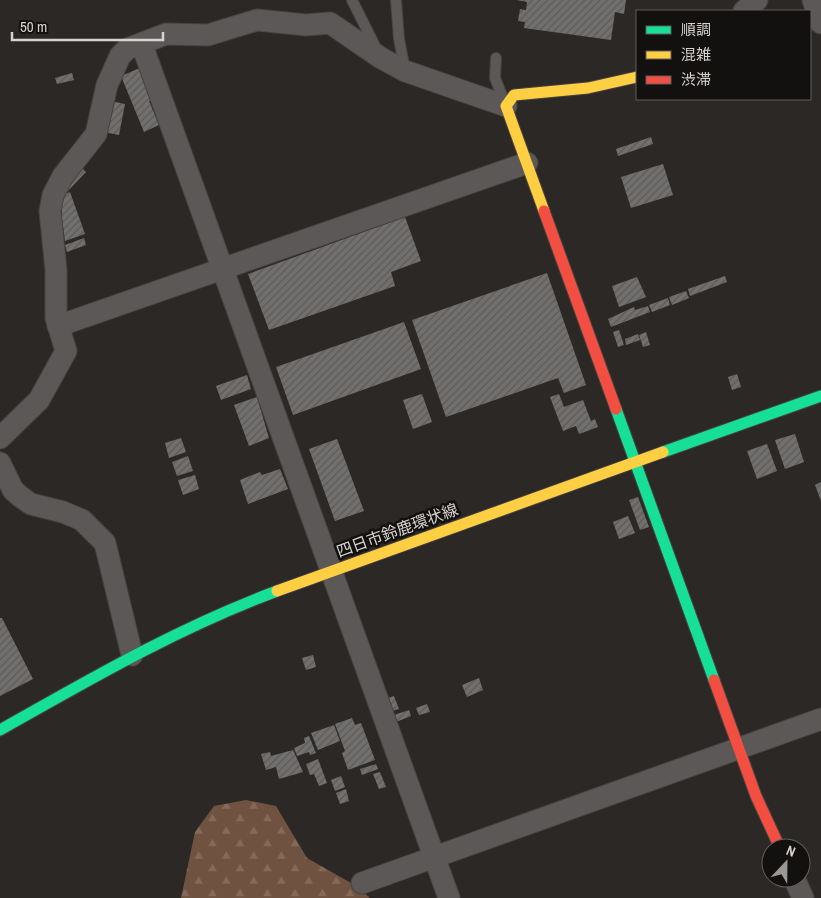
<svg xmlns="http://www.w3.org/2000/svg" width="821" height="898" font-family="'Archivo Narrow','Noto Sans JP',sans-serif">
<defs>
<pattern id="forest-firs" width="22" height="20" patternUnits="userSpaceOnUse" patternTransform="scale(1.25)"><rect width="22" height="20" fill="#705240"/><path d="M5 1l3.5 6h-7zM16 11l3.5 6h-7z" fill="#846a5b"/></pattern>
<pattern id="building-hatch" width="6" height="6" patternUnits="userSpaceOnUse" patternTransform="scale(1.25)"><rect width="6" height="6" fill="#72706f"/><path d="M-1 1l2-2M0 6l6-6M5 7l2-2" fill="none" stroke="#5c5a59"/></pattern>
</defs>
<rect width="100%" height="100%" fill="#2b2826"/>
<path fill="url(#forest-firs)" d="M 246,800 L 276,806 L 307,858 L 358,887 L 370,898 L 181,898 L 195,832 L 214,806 Z"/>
<g fill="url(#building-hatch)">
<path d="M 517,0 L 626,0 L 624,14 L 615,12 L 611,40 L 524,28 L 525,22 L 518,21 L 520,9 L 526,10 L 527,2 Z"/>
<path d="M 140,68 L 153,100 L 149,101 L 159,125 L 144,132 L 121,76 Z"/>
<path d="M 72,73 L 74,80 L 57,84 L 55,78 Z"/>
<path d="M 111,101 L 125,104 L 119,135 L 104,132 Z"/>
<path d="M 651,137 L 653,144 L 618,156 L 616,149 Z"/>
<path d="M 663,164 L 673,195 L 631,208 L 621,177 Z"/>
<path d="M 82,168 L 86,172 L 66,193 L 62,189 Z"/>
<path d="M 70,192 L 85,234 L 65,241 L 62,219 L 62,195 Z"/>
<path d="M 405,217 L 421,261 L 391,272 L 395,286 L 269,330 L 248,274 Z"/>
<path d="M 84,238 L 86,245 L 67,252 L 65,245 Z"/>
<path d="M 547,273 L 586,385 L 564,393 L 558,378 L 446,417 L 412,320 Z"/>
<path d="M 725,276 L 727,282 L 690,296 L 688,289 Z"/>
<path d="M 637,277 L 646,297 L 619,307 L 612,286 Z"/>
<path d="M 686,291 L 689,298 L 672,305 L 669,297 Z"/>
<path d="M 668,298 L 670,305 L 652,312 L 649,305 Z"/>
<path d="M 648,306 L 650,312 L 611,327 L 608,319 L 634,307 L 635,310 Z"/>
<path d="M 404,322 L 421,369 L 293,415 L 276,367 Z"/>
<path d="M 619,330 L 624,345 L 618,347 L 613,332 Z"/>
<path d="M 646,332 L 650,345 L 643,347 L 639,335 Z"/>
<path d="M 638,334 L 640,340 L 626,345 L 625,339 Z"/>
<path d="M 737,374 L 741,387 L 732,390 L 728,377 Z"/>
<path d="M 247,375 L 251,389 L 221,400 L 216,386 Z"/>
<path d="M 422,394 L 432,422 L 413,429 L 403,400 Z"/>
<path d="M 559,394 L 564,407 L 583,400 L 591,421 L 595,419 L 598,427 L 579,434 L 576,426 L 563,431 L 550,397 Z"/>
<path d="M 257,397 L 269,438 L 249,446 L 234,405 Z"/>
<path d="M 795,434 L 804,462 L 785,469 L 775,440 Z"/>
<path d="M 181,438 L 186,452 L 169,458 L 165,443 Z"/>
<path d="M 337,439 L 364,511 L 335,521 L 309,449 Z"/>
<path d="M 767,444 L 777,471 L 757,479 L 747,451 Z"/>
<path d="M 188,456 L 193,471 L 177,476 L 172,462 Z"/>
<path d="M 280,469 L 288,489 L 248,504 L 240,480 L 260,472 L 262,475 Z"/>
<path d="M 195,475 L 199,489 L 183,495 L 178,480 Z"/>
<path d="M 821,482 L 821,501 L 815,485 Z"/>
<path d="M 638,497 L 649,527 L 640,530 L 629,500 Z"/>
<path d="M 628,516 L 635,533 L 619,539 L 613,522 Z"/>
<path d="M 0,618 L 2,618 L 33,679 L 0,696 Z"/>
<path d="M 313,655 L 316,667 L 306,670 L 302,658 Z"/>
<path d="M 479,678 L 483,690 L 467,697 L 462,685 Z"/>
<path d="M 394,696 L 399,709 L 392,711 L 387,698 Z"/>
<path d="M 427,704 L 430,712 L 419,715 L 416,708 Z"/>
<path d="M 409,710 L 411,716 L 396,722 L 394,715 Z"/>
<path d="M 352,718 L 355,725 L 361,723 L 375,760 L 348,770 L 342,753 L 345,751 L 335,724 Z"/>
<path d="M 334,725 L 340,741 L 318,750 L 311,733 Z"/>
<path d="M 309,736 L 316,753 L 310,755 L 309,752 L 297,756 L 294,748 L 305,743 L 304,738 Z"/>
<path d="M 293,750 L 303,772 L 279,779 L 276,767 L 266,770 L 261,754 L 270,752 L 271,756 Z"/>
<path d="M 318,759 L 327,783 L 319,786 L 314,774 L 310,775 L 306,764 Z"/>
<path d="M 376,764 L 378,769 L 362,775 L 360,769 Z"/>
<path d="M 380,772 L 386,787 L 379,789 L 373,774 Z"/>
<path d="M 341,776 L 345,787 L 335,791 L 331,780 Z"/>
<path d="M 346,789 L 349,801 L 340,804 L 336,793 Z"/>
</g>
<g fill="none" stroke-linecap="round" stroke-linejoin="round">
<defs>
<g id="lane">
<path d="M 352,0 L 377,50"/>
<path d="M 396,0 L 399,39 L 405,70"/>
<path d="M 496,58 L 495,78 L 505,103"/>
</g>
<g id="street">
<path d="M 813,0 L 821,23"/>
<path d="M 744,11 L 757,0"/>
<path d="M 142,45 L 449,898"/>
<path d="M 58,326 L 527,163"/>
<path d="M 0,438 L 39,400 L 66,351 L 56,318 L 56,270 L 50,211 L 53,195 L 63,176 L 96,134 L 107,85 L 120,56 L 127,49 L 166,34 L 208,35 L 257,20 L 306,25 L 330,23 L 381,58 L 405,71 L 506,106"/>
<path d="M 0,463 L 13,490 L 21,497 L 31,504 L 63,512 L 82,520 L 105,543 L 132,655"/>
<path d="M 794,878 L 803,898"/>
<path d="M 362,883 L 821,719"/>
</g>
<g id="fast">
<path d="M 616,409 L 714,680"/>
<path d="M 663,452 L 821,396"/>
<path d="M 0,730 C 92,678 178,628 277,591"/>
</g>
<g id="slow">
<path d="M 544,211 L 506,106 L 514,95 L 588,88 L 637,77"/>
<path d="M 277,591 L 663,452"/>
</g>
<g id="jam">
<path d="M 544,211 L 616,409"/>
<path d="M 714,680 L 756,796 L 780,848"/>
</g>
</defs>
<use href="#lane" stroke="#464342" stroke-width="12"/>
<use href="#street" stroke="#464342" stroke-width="23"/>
<use href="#fast" stroke="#464342" stroke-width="13"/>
<use href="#slow" stroke="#464342" stroke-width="13"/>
<use href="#jam" stroke="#464342" stroke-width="13"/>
<use href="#lane" stroke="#5c5857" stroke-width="10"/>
<use href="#street" stroke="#5c5857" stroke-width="21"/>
<use href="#fast" stroke="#16e098" stroke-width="11"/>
<use href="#slow" stroke="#ffcf43" stroke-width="11"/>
<use href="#jam" stroke="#f24e42" stroke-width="11"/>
</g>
<g text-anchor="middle" stroke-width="5" stroke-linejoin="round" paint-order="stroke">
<g font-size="16" fill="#d7d3d1" stroke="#13110f">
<text transform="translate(397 530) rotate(-20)" y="6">四日市鈴鹿環状線</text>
</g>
</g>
<rect x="636" y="10" width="175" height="90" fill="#13110f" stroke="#615f5d"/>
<rect x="646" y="26" width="25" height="8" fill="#16e098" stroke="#615f5d"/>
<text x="681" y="35" font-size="15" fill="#d7d3d1">順調</text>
<rect x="646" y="51" width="25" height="8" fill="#ffcf43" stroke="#615f5d"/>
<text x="681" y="60" font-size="15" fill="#d7d3d1">混雑</text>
<rect x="646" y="76" width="25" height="8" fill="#f24e42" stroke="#615f5d"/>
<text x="681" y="85" font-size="15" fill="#d7d3d1">渋滞</text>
<g transform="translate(786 863) rotate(22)"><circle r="24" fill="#13110f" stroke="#615f5d"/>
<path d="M0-4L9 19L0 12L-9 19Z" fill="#9b9795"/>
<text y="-8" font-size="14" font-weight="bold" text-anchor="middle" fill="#d7d3d1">N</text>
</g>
<path d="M12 32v8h151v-8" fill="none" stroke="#d7d3d1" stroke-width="2.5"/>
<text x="20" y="32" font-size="15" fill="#d7d3d1" stroke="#13110f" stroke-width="4" paint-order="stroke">50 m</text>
</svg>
